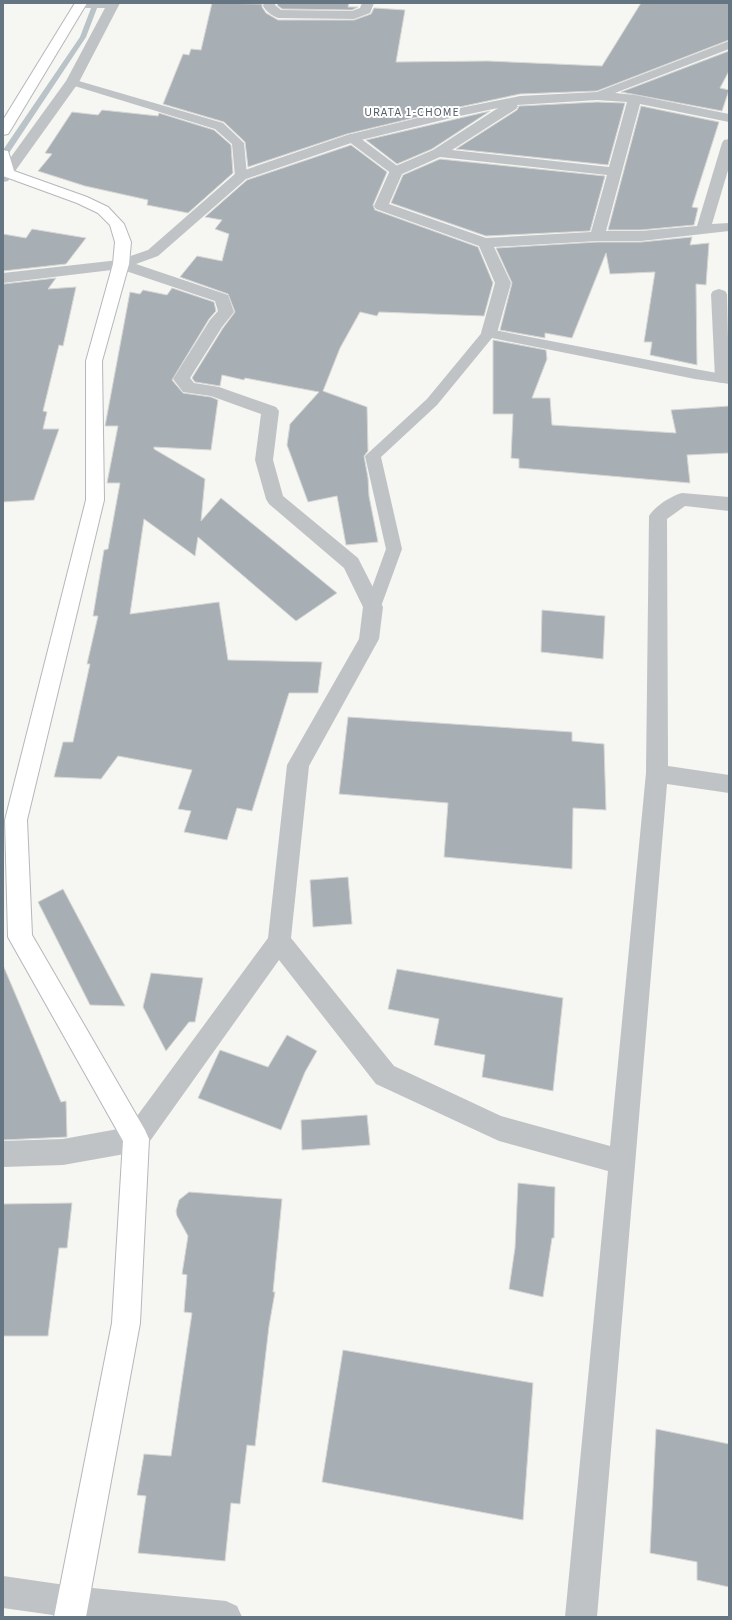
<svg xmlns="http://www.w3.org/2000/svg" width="732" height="1620" font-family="'Source Sans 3',sans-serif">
<rect width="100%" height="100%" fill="#f6f6f2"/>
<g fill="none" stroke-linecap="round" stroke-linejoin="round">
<path fill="#b9c3c8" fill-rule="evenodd" d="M 93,3 L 99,3 L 86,37 L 7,156 L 3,158 L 3,150 L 80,37 Z"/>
</g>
<g fill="#a8afb4" stroke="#d7d7d5">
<path d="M 212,3 L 262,4 L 262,7 L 266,13 L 278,20 L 354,20 L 371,14 L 374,8 L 405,10 L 396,62 L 488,61 L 602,66 L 641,3 L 729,3 L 729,40 L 597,91 L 520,94 L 455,108 L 347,134 L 248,167 L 245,142 L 224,122 L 163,104 L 183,54 L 189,55 L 191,49 L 201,50 Z"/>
<path d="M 279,3 L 349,3 L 348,7 L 358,7 L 352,10 L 282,9 L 277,5 Z"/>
<path d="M 729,51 L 729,71 L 720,88 L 729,90 L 722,111 L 621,92 Z"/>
<path d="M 597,102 L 625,103 L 608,165 L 456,149 L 517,110 L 519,106 Z"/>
<path d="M 641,106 L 719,122 L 692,207 L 698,208 L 694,225 L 641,230 L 608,230 Z"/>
<path d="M 102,110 L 158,116 L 159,113 L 214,130 L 231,145 L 233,173 L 188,213 L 147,205 L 148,200 L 85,186 L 38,171 L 52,154 L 45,153 L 72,112 L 98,115 Z"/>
<path d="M 490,111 L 432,149 L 397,164 L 366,140 Z"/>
<path d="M 351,145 L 387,172 L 373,205 L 375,210 L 478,247 L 493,283 L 484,316 L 379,312 L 377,316 L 360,312 L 340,348 L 323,391 L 367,407 L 368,451 L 364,456 L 368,478 L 369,496 L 378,542 L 346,545 L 337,496 L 308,502 L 287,445 L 290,424 L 319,392 L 245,378 L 244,380 L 222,375 L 220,386 L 195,382 L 192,378 L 223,328 L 235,312 L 228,294 L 180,277 L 197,256 L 222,261 L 229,234 L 215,229 L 222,220 L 205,217 L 247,180 Z"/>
<path d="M 440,159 L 605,176 L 590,231 L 486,236 L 391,203 L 403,175 Z"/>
<path d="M 32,229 L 86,238 L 66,264 L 3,271 L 3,234 L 26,238 Z"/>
<path d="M 692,237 L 690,245 L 709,243 L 706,285 L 696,284 L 697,365 L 650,355 L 652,342 L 644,342 L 655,272 L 610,274 L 606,253 L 572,338 L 545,333 L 545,338 L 500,330 L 512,283 L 496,248 L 597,242 L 641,242 Z"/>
<path d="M 56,278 L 48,289 L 76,287 L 63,346 L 59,345 L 43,411 L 47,412 L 43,429 L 59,429 L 34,500 L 3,502 L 3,284 Z"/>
<path d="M 172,288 L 214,302 L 216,311 L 209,319 L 172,380 L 183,393 L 211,397 L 218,400 L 211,450 L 154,447 L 154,449 L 205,479 L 201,521 L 221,498 L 337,593 L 296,621 L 198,537 L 195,556 L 144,519 L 130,614 L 219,602 L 228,660 L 322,662 L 318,693 L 289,693 L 252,811 L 237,808 L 227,840 L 184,832 L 191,811 L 178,809 L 192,770 L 118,756 L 101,779 L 54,777 L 63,742 L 73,742 L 90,664 L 87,664 L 98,616 L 93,616 L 104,550 L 108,549 L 120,483 L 107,483 L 118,426 L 105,426 L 130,292 L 140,294 L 143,290 L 167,295 Z"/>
<path d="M 493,340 L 546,350 L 547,359 L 532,398 L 550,398 L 552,425 L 676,433 L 671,410 L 729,406 L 729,453 L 687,455 L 690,483 L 519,468 L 519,459 L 511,458 L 513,414 L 493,414 Z"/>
<path d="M 542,610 L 605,616 L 603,659 L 541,652 Z"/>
<path d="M 348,717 L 572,732 L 572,741 L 604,744 L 606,810 L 573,808 L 572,869 L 444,857 L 448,803 L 339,794 Z"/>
<path d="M 348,877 L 352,924 L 313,927 L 310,880 Z"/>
<path d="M 63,889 L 125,1006 L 90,1005 L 38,902 Z"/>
<path d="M 3,965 L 61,1102 L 66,1101 L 67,1137 L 3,1140 Z"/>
<path d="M 397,969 L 563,998 L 553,1091 L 482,1077 L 485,1055 L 434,1045 L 439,1019 L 388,1009 Z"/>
<path d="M 151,973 L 203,978 L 195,1022 L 189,1022 L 166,1051 L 143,1007 Z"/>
<path d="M 287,1035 L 317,1051 L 305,1072 L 281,1130 L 198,1098 L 220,1050 L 268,1067 Z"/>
<path d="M 367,1115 L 370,1145 L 302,1150 L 301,1120 Z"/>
<path d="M 518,1183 L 555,1187 L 554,1238 L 552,1238 L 543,1297 L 509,1289 L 515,1248 Z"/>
<path d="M 189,1192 L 282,1199 L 273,1292 L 275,1292 L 269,1326 L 255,1446 L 247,1445 L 240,1504 L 231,1503 L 225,1561 L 138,1553 L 146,1496 L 137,1495 L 144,1454 L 171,1456 L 192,1313 L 184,1312 L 187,1275 L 182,1274 L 188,1236 L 177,1216 L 176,1211 L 179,1200 Z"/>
<path d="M 72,1203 L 67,1248 L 59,1248 L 48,1336 L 3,1336 L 3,1204 Z"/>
<path d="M 343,1350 L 533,1383 L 523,1520 L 322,1482 Z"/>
<path d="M 656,1429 L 729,1444 L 729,1587 L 697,1580 L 697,1562 L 650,1553 Z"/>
</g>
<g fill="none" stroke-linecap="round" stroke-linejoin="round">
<defs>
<g id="secondary">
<path d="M 75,3 L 87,3 L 10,131 L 8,134 L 3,135 L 3,120 Z"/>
<path d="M 3,150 L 8,151 L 14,171 L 87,197 L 108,207 L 124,224 L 131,242 L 129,264 L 102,361 L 104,500 L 27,820 L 32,935 L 145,1130 L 149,1139 L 140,1323 L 86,1617 L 54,1617 L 112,1323 L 123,1141 L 8,937 L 5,820 L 86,500 L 86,361 L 113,264 L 115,242 L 110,225 L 98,213 L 77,203 L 3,176 Z"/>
</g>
</defs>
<use href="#secondary" stroke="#b4b8bc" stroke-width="2"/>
<g fill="#bfc3c6" fill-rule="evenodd">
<path d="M 72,79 L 223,123 L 244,143 L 247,176 L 245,179 L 237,179 L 235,176 L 232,144 L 215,129 L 68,84 L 66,82 L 68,80 Z"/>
<path d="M 352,134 L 356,135 L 400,168 L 402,171 L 400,174 L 392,174 L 348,141 L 346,138 L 348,135 Z"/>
<path d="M 489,329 L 695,369 L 728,375 L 729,380 L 723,383 L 695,379 L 492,338 L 437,405 L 381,457 L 402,549 L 379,612 L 373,613 L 367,612 L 365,607 L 386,549 L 365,456 L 427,399 L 484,330 Z"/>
</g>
<g fill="#bfc3c6" fill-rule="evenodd">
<path d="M 75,3 L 120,3 L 79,82 L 8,181 L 3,182 L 3,168 L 66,81 L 105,8 L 76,8 L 74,5 Z"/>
<path d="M 264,3 L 276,3 L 275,5 L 281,10 L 352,11 L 360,8 L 362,3 L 374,3 L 370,13 L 354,19 L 278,18 C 272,16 266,11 263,6 Z"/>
<path d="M 729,41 L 729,49 L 615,93 L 635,95 L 729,114 L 729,122 L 640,104 L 606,231 L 641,231 L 697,226 L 722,143 L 724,140 L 729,139 L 729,167 L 712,224 L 729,223 L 729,231 L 641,241 L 597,241 L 494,247 L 511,283 L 497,333 L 495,337 L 489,338 L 483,337 L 481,333 L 495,283 L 479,246 L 376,209 L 374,206 L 391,168 L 433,150 L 498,108 L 455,117 L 357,141 L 246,179 L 158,256 L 136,264 L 228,295 L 234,312 L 222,327 L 190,378 L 194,383 L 219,387 L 276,407 L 279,411 L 273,460 L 283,496 L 358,558 L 383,607 L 379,639 L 309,766 L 291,938 L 394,1066 L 501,1116 L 610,1146 L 646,773 L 649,516 C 655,506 671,496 682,493 L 729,497 L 729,511 L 685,506 L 667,519 L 668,766 L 729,775 L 729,793 L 667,784 L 597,1617 L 565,1617 L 608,1171 L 499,1141 L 376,1084 L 279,960 L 145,1148 L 136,1152 L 63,1165 L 3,1167 L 3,1141 L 63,1139 L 129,1127 L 268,938 L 287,765 L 359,639 L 363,607 L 344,568 L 269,504 L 266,499 L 255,460 L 261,414 L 211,396 L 183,392 L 173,379 L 210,320 L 218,311 L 215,301 L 120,269 L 3,283 L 3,273 L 119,260 L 148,250 L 236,173 L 347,135 L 455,109 L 520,96 L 597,92 ZM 597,100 L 627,102 L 609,167 L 452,150 L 516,109 L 518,106 L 517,105 ZM 440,157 L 607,175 L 591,232 L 486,238 L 389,204 L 402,174 Z"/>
<path d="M 719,289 L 725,291 L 727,294 L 729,384 L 717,382 L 715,378 L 711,294 L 713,291 Z"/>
<path d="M 3,1576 L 72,1586 L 226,1601 L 237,1606 L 242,1617 L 67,1617 L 3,1608 Z"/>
</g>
<use href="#secondary" fill="#fff" fill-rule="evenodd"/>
</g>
<g text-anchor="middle" stroke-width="4" stroke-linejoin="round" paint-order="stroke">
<g font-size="12" letter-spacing="1" fill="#535e68" stroke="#fff">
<text x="412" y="116">URATA 1-CHOME</text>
</g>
</g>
<rect width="732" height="1620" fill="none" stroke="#667582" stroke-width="8"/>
</svg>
